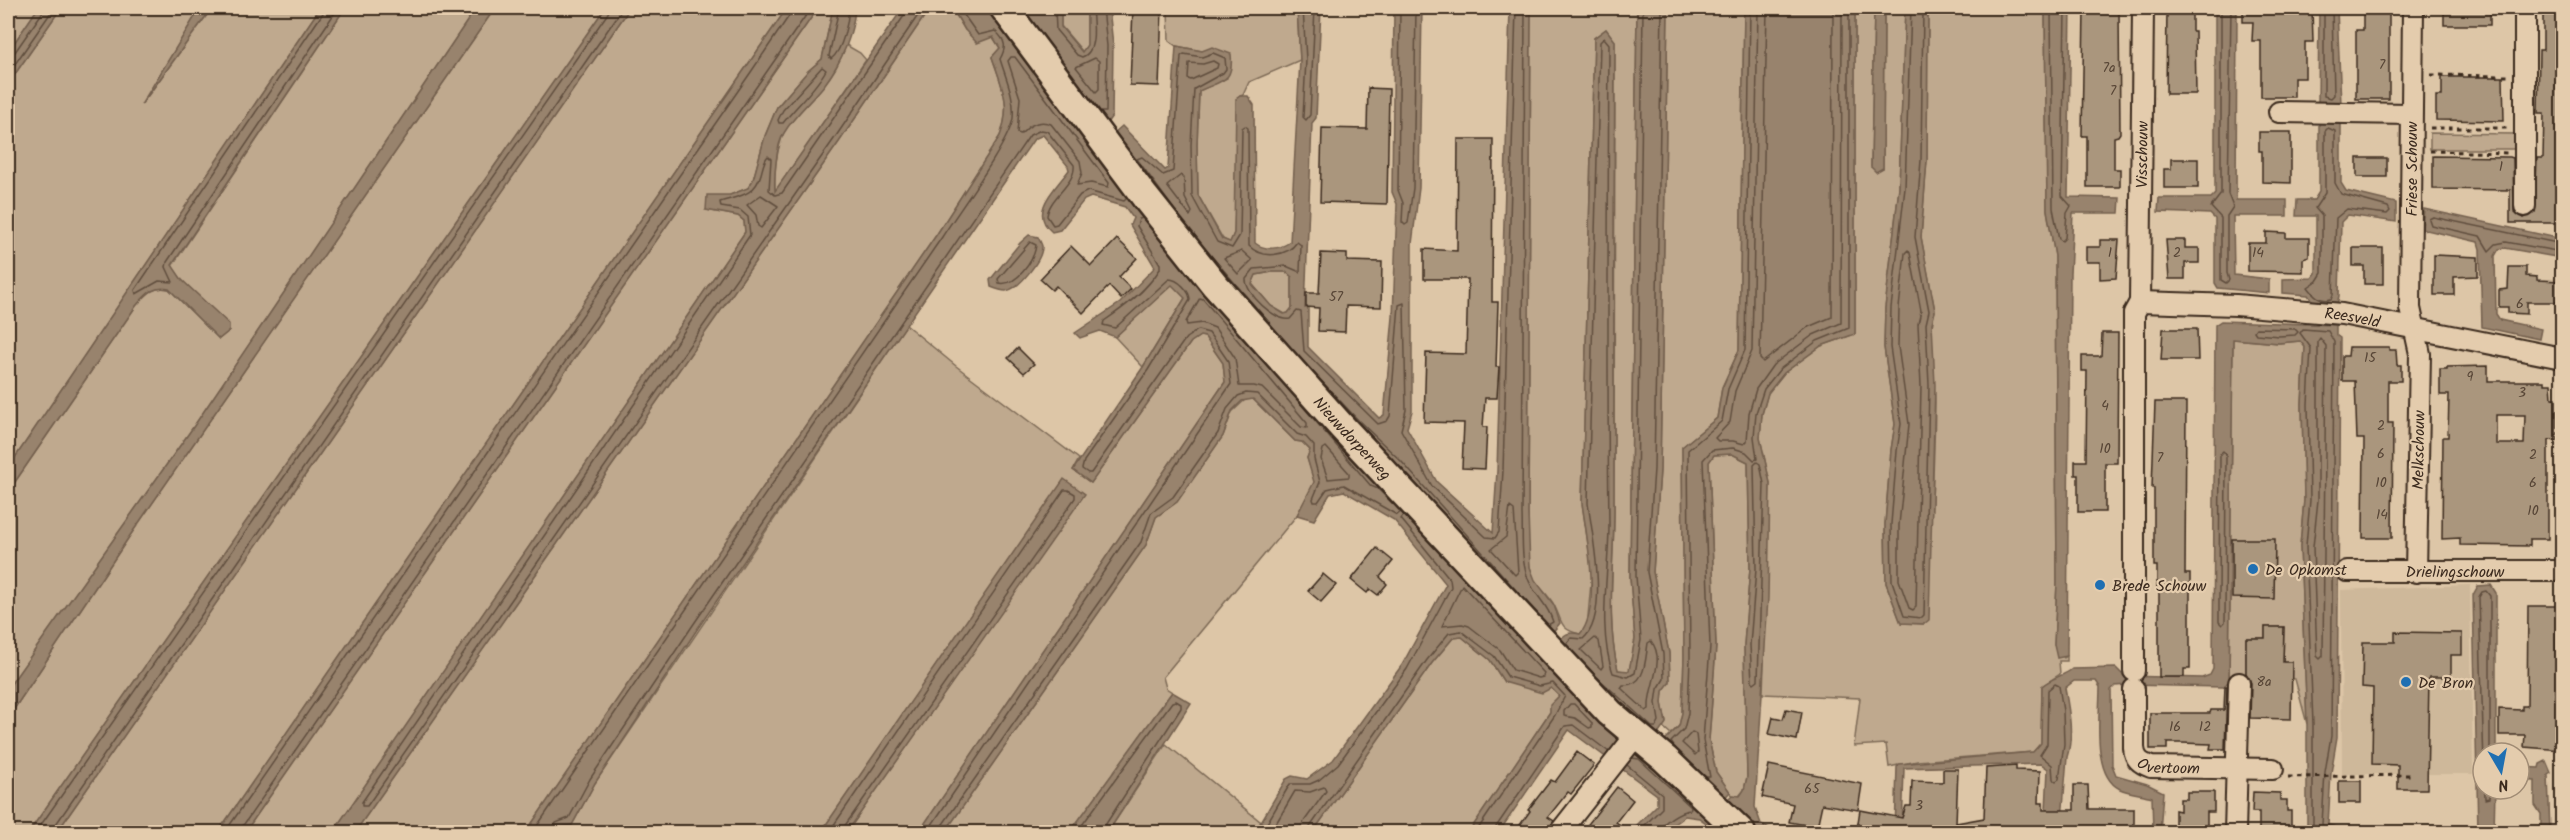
<svg xmlns="http://www.w3.org/2000/svg" width="2570" height="840" font-family="Kalam,sans-serif">
<rect width="100%" height="100%" fill="#ddc6a7"/>
<filter id="ink" filterUnits="userSpaceOnUse"><feTurbulence type="fractalNoise" baseFrequency=".0167" numOctaves="2"/><feDisplacementMap in="SourceGraphic" scale="12" xChannelSelector="R" yChannelSelector="G"/><feConvolveMatrix kernelMatrix="1 2 1 2 8 2 1 2 1" color-interpolation-filters="sRGB"/></filter>
<g filter="url(#ink)">
<path fill="#ceb89a" d="M 2470,585 L 2473,774 L 2342,774 L 2341,590 Z"/>
<g fill="#bfa98e" stroke="#7d6a56" stroke-width="1.5">
<path d="M 8,8 L 38,8 L 8,52 Z"/>
<path d="M 61,8 L 200,8 L 147,97 L 212,8 L 320,8 L 8,468 L 8,84 Z"/>
<path d="M 345,8 L 476,8 L 194,426 L 8,688 L 8,492 L 136,306 C 146,295 153,285 169,289 L 219,339 L 229,331 L 182,280 L 172,266 Z"/>
<path d="M 495,8 L 605,8 L 29,832 L 8,832 L 8,718 L 129,537 Z"/>
<path d="M 630,8 L 787,8 L 218,832 L 57,832 Z"/>
<path d="M 818,8 L 833,8 L 822,59 L 808,71 L 777,107 L 765,136 L 753,180 L 748,188 L 730,195 L 706,210 L 738,216 L 744,221 L 745,232 L 333,832 L 245,832 Z"/>
<path d="M 930,8 L 952,8 L 965,30 L 993,37 L 1000,48 L 992,57 C 1002,87 1012,104 1000,136 L 937,234 L 526,832 L 355,832 L 839,142 Z"/>
<path d="M 1061,8 L 1087,8 L 1087,45 L 1083,52 L 1061,26 Z"/>
<path d="M 1168,8 L 1297,8 L 1300,60 L 1249,82 L 1243,95 L 1240,96 L 1234,233 L 1230,243 L 1223,239 L 1198,195 L 1197,145 L 1199,91 L 1227,78 L 1202,51 L 1176,46 L 1169,41 Z"/>
<path d="M 1531,8 L 1637,8 L 1630,577 L 1635,639 L 1629,672 L 1618,670 C 1605,619 1615,557 1614,504 C 1613,349 1614,195 1615,41 L 1606,29 L 1594,38 L 1582,503 L 1592,572 L 1587,627 L 1580,634 C 1558,629 1563,621 1554,605 C 1549,595 1539,588 1534,579 C 1525,560 1529,534 1528,513 Z"/>
<path d="M 1668,8 L 1744,8 L 1739,350 L 1722,387 L 1717,418 L 1682,447 L 1684,657 L 1682,713 L 1679,726 L 1671,734 L 1663,727 L 1666,722 L 1662,703 L 1663,691 L 1670,681 L 1669,653 L 1653,572 L 1660,470 Z"/>
<path d="M 1855,8 L 1874,8 L 1871,167 L 1883,168 L 1884,8 L 1905,8 L 1899,188 L 1885,308 L 1884,347 L 1895,424 L 1891,450 L 1885,524 L 1886,583 L 1901,623 L 1924,624 C 1930,550 1934,477 1935,403 C 1935,373 1927,340 1935,311 L 1921,237 L 1927,160 L 1928,8 L 2045,8 L 2047,210 L 2055,256 L 2057,583 L 2054,645 L 2064,658 L 2067,656 L 2067,661 L 2059,661 L 2060,674 L 2042,686 L 2041,743 L 2033,752 L 1917,761 L 1889,767 L 1886,744 L 1854,746 L 1860,698 L 1763,694 L 1770,483 L 1760,438 L 1762,414 L 1768,393 L 1784,373 L 1821,346 L 1855,334 Z"/>
<path d="M 846,45 L 860,53 L 866,60 L 775,192 C 774,174 776,154 782,137 C 789,117 810,101 823,86 C 833,75 841,59 846,45 Z"/>
<path d="M 2430,133 L 2517,134 L 2517,149 L 2430,149 Z"/>
<path d="M 1272,272 L 1286,272 L 1292,277 L 1292,308 L 1288,313 L 1285,314 L 1271,306 L 1252,284 L 1256,275 Z"/>
<path d="M 1172,284 L 1185,298 L 1143,367 L 1115,337 Z"/>
<path d="M 906,325 L 956,366 L 1079,459 L 1073,470 L 1091,483 L 1191,342 L 1200,336 L 1205,337 L 1223,363 L 1225,382 L 919,832 L 847,832 L 1084,494 L 1064,480 L 821,832 L 555,832 L 560,827 L 572,825 L 595,783 Z"/>
<path d="M 2233,339 L 2279,343 L 2300,341 L 2305,347 L 2302,404 L 2304,500 L 2300,546 L 2307,724 L 2295,679 L 2292,679 L 2283,662 L 2284,627 L 2265,627 L 2265,638 L 2246,638 L 2246,680 L 2229,681 Z"/>
<path d="M 1246,399 L 1253,399 L 1295,441 L 1302,442 L 1310,450 L 1307,458 L 1315,482 L 1297,515 L 1163,677 L 1166,688 L 1172,692 L 1070,832 L 945,832 L 1146,545 L 1156,517 L 1177,502 L 1223,436 L 1232,412 Z"/>
<path d="M 1732,454 L 1748,462 L 1750,568 L 1744,645 L 1747,777 L 1744,790 L 1739,796 L 1732,795 L 1716,772 L 1709,740 L 1716,646 L 1709,462 L 1714,455 Z"/>
<path d="M 1462,637 L 1490,660 L 1504,682 L 1551,688 L 1559,696 L 1551,705 L 1550,712 L 1469,832 L 1313,832 L 1432,663 L 1453,638 Z"/>
<path d="M 1166,744 L 1261,822 L 1255,832 L 1108,832 Z"/>
</g>
<g fill="#98836d" stroke="#735f4d" stroke-width="1.5" fill-rule="evenodd">
<path d="M 38,8 L 61,8 L 8,84 L 8,52 Z"/>
<path d="M 200,8 L 212,8 L 141,105 L 199,10 Z"/>
<path d="M 320,8 L 345,8 L 172,265 L 182,280 L 229,324 L 229,331 L 219,339 L 169,289 C 153,285 146,295 136,306 L 8,492 L 8,468 Z"/>
<path d="M 476,8 L 495,8 L 129,537 L 8,718 L 8,688 L 194,426 Z"/>
<path d="M 605,8 L 630,8 L 57,832 L 29,832 Z"/>
<path d="M 787,8 L 818,8 L 245,832 L 218,832 Z"/>
<path d="M 833,8 L 855,8 C 853,35 841,62 825,84 C 812,101 795,114 784,133 C 776,145 774,177 775,191 L 903,8 L 930,8 L 839,142 L 355,832 L 333,832 L 745,232 L 744,221 L 738,216 L 706,210 L 707,195 L 730,195 L 748,188 L 753,180 L 765,136 L 777,107 L 808,71 L 822,59 Z"/>
<path d="M 952,8 L 994,8 L 1443,543 L 1632,752 L 1641,752 L 1721,825 L 1716,830 L 1699,818 L 1685,816 L 1663,832 L 1630,832 L 1657,805 L 1657,795 L 1569,730 L 1499,832 L 1469,832 L 1550,712 L 1550,705 L 1559,696 L 1551,688 L 1542,693 L 1504,682 L 1490,660 L 1462,637 L 1453,638 L 1432,663 L 1313,832 L 1255,832 L 1286,779 L 1292,776 L 1307,779 L 1333,760 L 1402,665 L 1446,584 L 1394,520 L 1344,491 L 1330,494 L 1314,520 L 1297,515 L 1314,482 L 1307,458 L 1310,450 L 1302,442 L 1295,441 L 1253,399 L 1242,401 L 1232,411 L 1223,436 L 1177,502 L 1156,517 L 1146,545 L 945,832 L 919,832 L 1225,382 L 1223,363 L 1205,337 L 1200,336 L 1191,342 L 1091,483 L 1073,470 L 1143,367 L 1185,298 L 1172,285 L 1115,337 L 1100,331 L 1080,338 L 1075,333 L 1120,303 L 1155,267 L 1130,225 L 1133,218 L 1125,207 L 1091,197 L 1084,200 L 1060,230 L 1052,232 C 1028,212 1055,189 1069,170 L 1068,166 L 1043,135 L 1034,139 L 698,628 L 595,783 L 572,825 L 560,827 L 555,832 L 526,832 L 937,234 L 1000,136 C 1012,104 1002,87 992,57 L 1000,48 L 993,37 L 977,43 L 965,30 Z"/>
<path d="M 1013,8 L 1061,8 L 1061,27 L 1082,52 L 1087,45 L 1087,8 L 1109,8 L 1113,45 L 1112,116 L 1107,123 L 1102,123 Z"/>
<path d="M 1297,8 L 1321,8 L 1316,118 L 1312,123 L 1305,308 L 1308,308 L 1308,347 L 1379,418 L 1384,415 L 1393,317 L 1397,204 L 1392,192 L 1394,8 L 1422,8 L 1419,188 L 1412,244 L 1412,411 L 1407,428 L 1437,482 L 1493,533 L 1497,471 L 1510,8 L 1531,8 L 1528,513 L 1530,567 L 1535,580 L 1554,605 L 1560,623 L 1552,633 L 1397,465 L 1355,425 L 1217,272 L 1114,133 L 1122,126 L 1165,170 L 1168,168 L 1176,46 L 1202,51 L 1212,47 L 1231,54 C 1234,83 1222,80 1199,91 L 1197,145 L 1198,195 L 1222,239 L 1230,242 L 1234,233 L 1236,99 L 1240,96 L 1248,96 L 1254,105 L 1255,243 C 1265,251 1280,249 1290,242 L 1300,60 ZM 1272,272 L 1286,272 L 1292,277 L 1292,308 L 1288,313 L 1284,314 L 1271,306 L 1252,284 L 1256,275 Z"/>
<path d="M 1637,8 L 1668,8 L 1660,470 L 1653,572 L 1669,653 L 1670,682 L 1663,691 L 1662,703 L 1666,723 L 1659,733 L 1651,734 L 1557,644 C 1564,634 1568,631 1580,634 C 1602,610 1586,534 1582,503 L 1594,38 L 1606,29 L 1615,41 C 1614,195 1613,348 1614,502 C 1615,555 1605,619 1618,670 L 1629,671 L 1635,639 L 1630,577 Z"/>
<path d="M 1744,8 L 1855,8 L 1855,334 L 1821,346 L 1784,373 L 1768,393 L 1762,414 L 1760,438 L 1770,483 L 1768,598 L 1755,807 L 1761,824 L 1777,832 L 1760,832 L 1724,803 L 1732,795 L 1740,796 L 1744,790 L 1747,777 L 1744,645 L 1750,568 L 1748,462 L 1732,454 L 1714,455 L 1709,462 L 1716,646 L 1709,740 L 1716,772 L 1730,792 L 1722,801 L 1665,746 L 1665,740 L 1679,726 L 1682,713 L 1684,657 L 1682,447 L 1717,418 L 1722,388 L 1739,350 Z"/>
<path d="M 1874,8 L 1884,8 L 1883,168 L 1876,172 L 1871,167 Z"/>
<path d="M 1905,8 L 1928,8 L 1927,160 L 1921,237 L 1935,311 L 1932,323 L 1935,385 L 1929,620 L 1924,624 L 1901,623 L 1886,583 L 1885,524 L 1891,450 L 1895,424 L 1884,347 L 1885,308 L 1899,188 Z"/>
<path d="M 2045,8 L 2071,8 L 2068,197 L 2120,198 L 2119,213 L 2073,213 L 2070,274 L 2067,656 L 2057,658 L 2054,645 L 2057,583 L 2055,256 L 2047,210 Z"/>
<path d="M 2215,8 L 2237,8 L 2236,200 L 2287,200 L 2287,216 L 2233,216 L 2234,275 L 2269,279 L 2269,293 L 2218,288 L 2215,283 L 2215,219 L 2210,214 L 2158,212 L 2159,198 L 2211,198 L 2215,194 Z"/>
<path d="M 2319,8 L 2337,8 L 2341,105 L 2318,104 Z"/>
<path d="M 2319,122 L 2341,123 L 2341,183 L 2346,191 L 2396,203 L 2396,222 L 2348,215 L 2341,222 L 2339,296 L 2337,305 C 2324,305 2315,307 2308,295 L 2283,293 L 2283,279 L 2312,278 L 2316,273 L 2316,216 L 2296,216 L 2297,200 L 2314,200 L 2319,192 Z"/>
<path d="M 2424,209 L 2562,239 L 2562,258 L 2505,248 L 2499,249 L 2495,256 L 2496,314 L 2500,320 L 2541,329 L 2539,339 L 2482,327 L 2480,249 L 2478,242 L 2422,229 Z"/>
<path d="M 1029,235 L 1038,237 C 1039,239 1042,245 1042,246 C 1043,259 1019,289 1006,291 C 1001,291 996,289 991,287 L 990,280 L 1020,243 Z"/>
<path d="M 2221,321 L 2336,325 L 2336,335 L 2340,338 L 2337,737 L 2331,773 L 2328,825 L 2352,830 L 2351,832 L 2307,832 L 2307,724 L 2300,546 L 2304,500 L 2302,404 L 2305,347 L 2300,341 L 2279,343 L 2233,339 L 2229,681 L 2223,687 L 2127,685 L 2115,686 L 2111,690 L 2112,765 L 2116,775 L 2147,784 L 2163,792 L 2160,832 L 2153,832 L 2152,797 C 2142,794 2129,793 2120,789 C 2091,775 2100,714 2100,687 L 2096,681 L 2074,681 L 2065,688 C 2069,710 2074,735 2067,757 L 2061,832 L 2045,832 L 2048,769 L 2041,764 L 1904,768 L 1902,832 L 1895,832 L 1897,767 L 1899,764 L 2033,752 L 2041,743 L 2042,686 C 2051,678 2066,675 2072,669 L 2116,668 L 2124,676 L 2202,678 L 2210,675 L 2213,669 L 2215,325 Z"/>
<path d="M 1064,479 L 1085,494 L 847,832 L 821,832 Z"/>
<path d="M 2491,585 L 2496,593 L 2496,753 L 2483,753 L 2483,789 L 2495,789 L 2494,832 L 2478,832 L 2473,595 L 2478,586 Z"/>
<path d="M 1172,692 L 1191,703 L 1108,832 L 1070,832 Z"/>
<path d="M 2546,761 L 2551,773 L 2548,775 L 2550,832 L 2541,832 L 2541,814 L 2535,805 L 2535,781 L 2519,780 L 2519,767 L 2539,768 L 2540,764 Z"/>
</g>
<g fill="none" stroke-linecap="round" stroke-linejoin="round">
<g stroke="#604e3e" stroke-width="1.5">
<path d="M 324,8 L 323,13 L 135,290 L 136,294 L 159,281 L 173,282 L 166,267 L 167,262 L 338,8"/>
<path d="M 839,8 L 829,56 L 831,59 C 843,50 848,22 849,8"/>
<path d="M 907,8 L 906,13 L 782,193 L 775,195 L 769,190 L 771,159 L 768,156 C 764,160 763,167 761,174 C 755,196 739,196 720,202 L 721,207 L 740,210 L 748,217 L 750,235 L 362,802 L 362,806 L 367,806 L 834,139 L 923,8"/>
<path d="M 1055,8 L 1056,30 L 1077,55 L 1082,57 C 1098,52 1093,22 1092,8"/>
<path d="M 1303,8 L 1306,60 L 1303,117 L 1306,120 L 1310,115 L 1315,8"/>
<path d="M 1400,8 L 1398,190 L 1403,203 L 1402,222 L 1405,225 L 1408,223 L 1413,188 L 1416,8"/>
<path d="M 1525,8 L 1522,514 C 1523,535 1520,561 1529,581 C 1536,597 1548,604 1553,622 L 1548,625"/>
<path d="M 1758,8 L 1752,351 L 1735,391 L 1730,422 L 1715,438 L 1718,441 L 1733,441 L 1744,444 L 1747,441 L 1749,413 L 1756,389 L 1773,365 L 1813,335 L 1841,323 L 1842,8"/>
<path d="M 1767,8 L 1760,359 L 1763,362 L 1808,327 L 1832,317 L 1833,8"/>
<path d="M 1911,8 L 1905,188 L 1891,308 L 1890,347 L 1901,424 L 1897,451 L 1891,524 L 1892,581 L 1904,616 L 1921,618 L 1924,615 L 1929,385 L 1926,324 L 1929,311 L 1915,237 L 1921,160 L 1923,8"/>
<path d="M 2051,8 L 2053,208 L 2059,239 L 2062,241 L 2065,238 L 2067,213 L 2071,206 L 2062,196 L 2065,8"/>
<path d="M 2221,8 L 2221,194 L 2211,207 L 2221,218 L 2221,280 L 2226,283 L 2229,280 L 2227,273 L 2227,216 L 2233,207 L 2228,194 L 2231,8"/>
<path d="M 2324,8 L 2324,96 L 2331,98 L 2334,95 L 2332,8"/>
<path d="M 8,55 L 15,52 L 42,13 L 43,8"/>
<path d="M 1011,57 L 1015,57 L 1109,183 L 1108,187 L 1091,183 L 1077,185 L 1082,173 L 1080,161 L 1051,124 C 1039,119 1029,125 1021,134 L 1017,133 L 1020,98 L 1008,61 Z"/>
<path d="M 1095,58 L 1099,61 L 1099,89 L 1096,92 L 1076,67 Z"/>
<path d="M 1213,61 L 1218,64 L 1217,68 L 1191,80 L 1188,79 L 1189,63 L 1203,64 Z"/>
<path d="M 822,67 L 826,70 C 815,90 797,105 783,123 L 779,123 L 778,120 L 783,110 Z"/>
<path d="M 8,74 L 54,8"/>
<path d="M 1091,99 L 1101,112 L 1106,112 L 1107,46 L 1103,8"/>
<path d="M 2328,128 L 2335,131 L 2335,183 L 2341,194 L 2388,207 L 2390,211 L 2387,214 L 2347,209 L 2336,218 L 2333,295 L 2331,299 C 2320,302 2314,295 2308,287 L 2317,281 L 2322,273 L 2322,216 L 2315,208 L 2325,193 L 2325,131 Z"/>
<path d="M 1181,175 L 1184,178 L 1185,198 L 1192,212 L 1190,216 L 1167,186 Z"/>
<path d="M 761,195 L 778,206 L 761,228 L 758,226 L 756,215 L 747,205 Z"/>
<path d="M 1173,208 L 1137,159 L 1142,157 L 1163,175 L 1173,171 L 1181,56 L 1184,54 L 1202,57 L 1213,53 L 1225,58 L 1226,69 L 1223,73 L 1194,89 L 1191,145 L 1192,196 L 1217,242 L 1232,248 L 1240,235 L 1242,128 L 1245,126 L 1248,128 L 1249,246 C 1262,259 1287,257 1297,242 L 1301,245 L 1300,272 L 1286,266 L 1254,269 L 1246,279 C 1245,293 1275,322 1290,319 L 1297,311 L 1301,312 L 1304,351 L 1378,424 L 1387,421 L 1390,416 L 1399,305 L 1404,303 L 1406,410 L 1401,430 L 1432,486 L 1486,537 L 1495,538 L 1499,532 L 1503,471 L 1516,8"/>
<path d="M 1030,242 L 1036,245 C 1034,261 1016,287 999,283 L 998,279 Z"/>
<path d="M 2562,244 L 2433,217 L 2429,219 L 2431,225 L 2480,236 L 2489,251 L 2496,244 L 2506,242 L 2562,252"/>
<path d="M 1908,250 L 1910,253 L 1921,311 L 1918,324 L 1921,386 L 1916,607 L 1913,610 L 1909,608 L 1899,580 L 1899,525 L 1909,424 L 1898,346 L 1899,308 L 1905,253 Z"/>
<path d="M 1207,251 L 1287,343"/>
<path d="M 1242,251 L 1252,260 L 1238,274 L 1224,258 Z"/>
<path d="M 1200,298 L 1203,299 L 1307,423 L 1307,428 L 1301,427 L 1262,388 L 1254,386 L 1239,386 L 1235,358 L 1215,328 L 1202,323 L 1187,325 L 1186,322 Z"/>
<path d="M 2256,328 L 2295,329 L 2298,332 L 2295,335 L 2279,336 L 2256,334 L 2254,331 Z"/>
<path d="M 2320,338 L 2326,346 L 2323,656 L 2320,659 L 2317,656 L 2313,547 L 2318,500 L 2318,341 Z"/>
<path d="M 1312,371 L 1359,421 L 1401,461 L 1541,618"/>
<path d="M 1288,389 L 1371,486 L 1378,489 L 1393,504"/>
<path d="M 1326,447 L 1349,473 L 1349,477 L 1328,479 L 1321,459 L 1323,449 Z"/>
<path d="M 2223,451 L 2226,454 L 2225,622 L 2222,625 L 2219,622 L 2219,600 L 2220,454 Z"/>
<path d="M 1757,462 L 1760,464 L 1764,484 L 1758,680 L 1754,683 L 1752,681 L 1750,645 L 1756,569 L 1754,465 Z"/>
<path d="M 1510,507 L 1514,510 L 1518,572 L 1515,575 L 1491,549 L 1506,537 Z"/>
<path d="M 1462,585 L 1544,673 L 1543,677 L 1539,678 L 1513,670 L 1500,650 L 1469,626 L 1462,624 L 1442,626 Z"/>
<path d="M 1595,638 L 1599,641 L 1603,666 L 1601,669 L 1581,650 Z"/>
<path d="M 1651,641 C 1667,661 1647,687 1649,709 L 1646,711 L 1621,688 L 1623,685 C 1646,686 1645,661 1648,643 Z"/>
<path d="M 1566,644 L 1571,638 L 1583,639 C 1610,616 1592,535 1588,503 L 1600,42 L 1604,38 L 1609,44 C 1608,204 1607,365 1609,525 C 1609,571 1597,630 1613,673 L 1628,677 L 1635,673 L 1641,640 L 1636,576 L 1643,8"/>
<path d="M 1598,678 L 1652,727 L 1656,727 L 1659,721 L 1656,703 L 1658,689 L 1664,679 L 1663,654 L 1647,572 L 1654,469 L 1662,8"/>
<path d="M 2055,684 L 2059,686 L 2063,711 L 2064,744 L 2059,779 L 2056,781 L 2053,779 L 2052,765 L 2040,755 L 2047,744 L 2048,690 Z"/>
<path d="M 1570,704 L 1574,704 L 1592,723 L 1592,727 L 1589,728 L 1575,718 L 1564,716 L 1564,711 Z"/>
<path d="M 1692,732 L 1696,734 L 1698,752 L 1695,755 L 1682,743 Z"/>
<path d="M 1675,748 L 1671,742 L 1684,729 L 1688,713 L 1690,657 L 1688,450 L 1722,421 L 1728,389 L 1745,350 L 1750,8"/>
<path d="M 1632,758 L 1639,759 L 1691,807 L 1690,810 C 1680,811 1661,822 1660,832"/>
<path d="M 1691,764 L 1706,777 L 1710,777 L 1703,740 L 1710,646 L 1703,460 L 1712,450 L 1733,448 L 1746,452 L 1754,460 L 1757,459 L 1754,437 L 1756,413 L 1764,389 L 1780,369 L 1817,341 L 1849,328 L 1849,8"/>
<path d="M 1627,765 L 1662,794 L 1662,808 L 1638,832"/>
<path d="M 2489,789 L 2489,798 L 2485,799 L 2479,597 L 2482,592 L 2486,591 L 2490,596 L 2490,753"/>
<path d="M 36,832 L 608,13 L 610,8"/>
<path d="M 52,832 L 54,827 L 623,8"/>
<path d="M 225,832 L 751,72 L 791,13 L 792,8"/>
<path d="M 240,832 L 242,827 L 811,8"/>
<path d="M 533,832 L 942,237 C 957,213 1010,142 1013,118 C 1015,97 1006,79 1000,59 C 1006,48 1007,41 995,31 L 978,35 L 959,8"/>
<path d="M 551,832 L 556,823 L 569,818 L 590,779 L 693,625 L 1030,135 L 1041,130 L 1047,131 L 1074,165 C 1076,184 1049,197 1047,216 L 1053,225 L 1057,224 L 1080,195 L 1088,191 L 1124,201 L 1127,198"/>
<path d="M 829,832 L 1064,490 L 1068,490 L 1075,494 L 1075,498 L 844,827 L 843,832"/>
<path d="M 927,832 L 1231,384 L 1228,361 L 1209,333 L 1198,330 L 1186,338 L 1091,473 L 1088,473 L 1082,469 L 1084,461 L 1148,370 L 1190,300 C 1190,291 1178,279 1169,279 L 1115,328 L 1103,325 L 1104,321 C 1125,307 1146,291 1160,269 L 1160,264 L 1137,226 L 1139,219 L 1143,218"/>
<path d="M 940,832 L 941,827 L 1141,542 L 1151,513 L 1173,497 L 1218,433 L 1227,409 L 1238,396 L 1246,393 L 1257,394 L 1297,434 L 1306,437 L 1314,446 L 1314,459 L 1320,482 L 1313,499 L 1314,502 L 1318,502 L 1327,489 L 1344,485 L 1397,515 L 1401,512"/>
<path d="M 1077,832 L 1172,702 L 1176,701 L 1181,704 L 1181,708 L 1104,827 L 1103,832"/>
<path d="M 1262,832 L 1290,784 L 1310,784 L 1319,780 L 1338,764 L 1407,669 L 1451,587 L 1450,579 L 1401,519 L 1404,515"/>
<path d="M 1271,832 L 1295,791 L 1310,792 L 1324,787 L 1326,791 L 1303,823 L 1301,832"/>
<path d="M 1309,832 L 1310,827 L 1427,660 L 1449,633 L 1461,631 L 1494,656 L 1508,677 L 1540,686 L 1553,683 L 1565,696 L 1555,715 L 1476,832"/>
<path d="M 1494,832 L 1496,827 L 1565,726 L 1573,725 L 1609,752"/>
<path d="M 2313,832 L 2313,724 L 2306,546 L 2310,500 L 2308,404 L 2311,348 L 2300,333 L 2303,329 L 2328,331 L 2334,342 L 2331,736 L 2325,772 L 2322,824 L 2325,830 L 2333,832"/>
</g>
</g>
<g fill="#aa967d" stroke="#3b2a1e" stroke-width="1.5" fill-rule="evenodd">
<path d="M 1133,8 L 1162,8 L 1159,86 L 1130,85 Z"/>
<path d="M 2084,8 L 2119,8 L 2120,133 L 2118,136 L 2114,137 L 2114,169 L 2120,169 L 2120,187 L 2087,187 L 2087,136 L 2082,136 Z"/>
<path d="M 2167,8 L 2192,8 L 2192,31 L 2195,31 L 2196,94 L 2166,94 Z"/>
<path d="M 2243,8 L 2312,8 L 2313,42 L 2305,42 L 2305,78 L 2294,78 L 2294,97 L 2261,97 L 2261,41 L 2252,41 L 2253,22 L 2243,22 Z"/>
<path d="M 2363,8 L 2389,8 L 2389,99 L 2356,99 L 2356,30 L 2363,30 Z"/>
<rect x="2444" y="8" width="46" height="17"/>
<path d="M 2543,8 L 2562,8 L 2562,223 L 2510,223 L 2510,190 L 2433,189 L 2433,156 L 2510,157 L 2513,158 L 2514,211 L 2524,218 L 2535,212 L 2537,158 L 2543,158 L 2544,113 L 2538,113 L 2539,50 L 2543,50 Z"/>
<path d="M 2442,77 L 2503,77 L 2504,121 L 2436,120 L 2436,96 L 2442,96 Z"/>
<path d="M 1368,88 L 1389,89 L 1387,204 L 1320,202 L 1322,128 L 1367,129 Z"/>
<path d="M 2259,132 L 2291,132 L 2291,183 L 2262,182 L 2262,151 L 2259,151 Z"/>
<path d="M 1458,139 L 1493,139 L 1492,302 L 1498,302 L 1496,367 L 1499,367 L 1497,398 L 1485,398 L 1483,427 L 1487,427 L 1485,469 L 1462,468 L 1464,423 L 1424,422 L 1426,353 L 1466,354 L 1468,279 L 1424,279 L 1424,249 L 1457,251 Z"/>
<rect x="2357" y="158" width="30" height="19"/>
<path d="M 2171,159 L 2198,159 L 2198,188 L 2164,188 L 2164,169 L 2171,169 Z"/>
<path d="M 2266,232 L 2286,233 L 2286,238 L 2309,238 L 2309,257 L 2303,259 L 2303,272 L 2248,271 L 2248,243 L 2266,243 Z"/>
<path d="M 1117,239 L 1137,258 L 1119,277 L 1131,289 L 1121,299 L 1109,286 L 1083,313 L 1056,286 L 1052,290 L 1040,279 L 1071,246 L 1091,266 Z"/>
<path d="M 2100,240 L 2119,240 L 2116,278 L 2100,279 L 2100,262 L 2086,262 L 2086,247 L 2100,247 Z"/>
<path d="M 2166,240 L 2185,240 L 2185,248 L 2199,248 L 2199,263 L 2185,263 L 2185,279 L 2169,279 Z"/>
<path d="M 2353,248 L 2383,248 L 2383,284 L 2364,284 L 2364,266 L 2353,266 Z"/>
<path d="M 1321,253 L 1347,254 L 1347,261 L 1382,262 L 1381,307 L 1346,306 L 1345,332 L 1318,331 L 1319,308 L 1306,307 L 1306,293 L 1319,293 Z"/>
<path d="M 2434,255 L 2478,257 L 2478,276 L 2454,277 L 2454,295 L 2434,295 Z"/>
<path d="M 2509,267 L 2526,267 L 2526,276 L 2537,277 L 2537,280 L 2562,281 L 2562,302 L 2527,302 L 2527,314 L 2508,313 L 2508,307 L 2499,307 L 2499,290 L 2508,289 Z"/>
<path d="M 2163,329 L 2197,329 L 2198,360 L 2161,360 Z"/>
<path d="M 2102,333 L 2118,333 L 2117,463 L 2105,463 L 2105,512 L 2078,512 L 2078,475 L 2075,475 L 2075,461 L 2086,461 L 2087,371 L 2082,371 L 2082,356 L 2101,356 Z"/>
<path d="M 2349,347 L 2389,347 L 2389,350 L 2396,350 L 2397,365 L 2401,365 L 2401,381 L 2388,381 L 2388,423 L 2393,423 L 2392,538 L 2363,538 L 2364,439 L 2357,439 L 2355,381 L 2342,381 L 2342,356 L 2348,356 Z"/>
<path d="M 1018,348 L 1034,364 L 1024,373 L 1008,358 Z"/>
<path d="M 2488,366 L 2488,381 L 2544,381 L 2544,384 L 2551,384 L 2552,398 L 2556,398 L 2556,441 L 2548,440 L 2548,539 L 2530,539 L 2530,546 L 2460,545 L 2460,538 L 2442,539 L 2443,437 L 2448,437 L 2449,395 L 2440,395 L 2440,369 L 2447,369 L 2447,367 ZM 2496,415 L 2525,415 L 2524,444 L 2496,444 Z"/>
<path d="M 2155,402 L 2186,402 L 2185,574 L 2190,574 L 2190,669 L 2184,669 L 2184,677 L 2159,677 L 2159,591 L 2157,591 L 2157,566 L 2154,566 L 2154,488 L 2152,488 Z"/>
<path d="M 2232,539 L 2275,539 L 2274,599 L 2232,598 Z"/>
<path d="M 1377,548 L 1393,561 L 1380,577 L 1387,584 L 1378,595 L 1370,589 L 1367,593 L 1351,580 Z"/>
<path d="M 1323,574 L 1336,585 L 1321,602 L 1308,591 Z"/>
<path d="M 2528,606 L 2557,606 L 2556,734 L 2562,734 L 2562,750 L 2524,747 L 2525,735 L 2499,735 L 2499,709 L 2522,710 L 2522,706 L 2527,706 Z"/>
<path d="M 2265,627 L 2284,627 L 2283,662 L 2292,662 L 2291,719 L 2250,718 L 2251,683 L 2246,673 L 2246,638 L 2265,638 Z"/>
<path d="M 2395,632 L 2462,633 L 2462,655 L 2451,655 L 2451,677 L 2429,677 L 2427,789 L 2398,789 L 2398,765 L 2372,764 L 2373,688 L 2362,687 L 2363,642 L 2395,642 Z"/>
<path d="M 2225,686 L 2227,686 L 2225,749 L 2210,749 L 2211,744 L 2181,743 L 2167,743 L 2167,749 L 2150,749 L 2150,713 L 2210,713 L 2211,710 L 2224,710 Z"/>
<path d="M 1786,709 L 1802,712 L 1797,740 L 1769,734 L 1773,717 L 1783,719 Z"/>
<path d="M 1577,752 L 1594,765 L 1571,794 L 1568,792 L 1548,817 L 1554,821 L 1546,832 L 1515,832 L 1530,811 L 1528,810 L 1551,780 L 1555,782 Z"/>
<path d="M 1769,765 L 1862,784 L 1858,810 L 1822,804 L 1817,827 L 1789,822 L 1793,804 L 1762,797 Z"/>
<path d="M 2016,766 L 2016,770 L 2040,771 L 2039,803 L 2043,803 L 2043,810 L 2074,810 L 2074,785 L 2088,785 L 2089,809 L 2134,809 L 2134,832 L 1873,832 L 1857,829 L 1860,810 L 1902,818 L 1906,806 L 1911,806 L 1912,781 L 1943,782 L 1943,769 L 1958,769 L 1956,823 L 1984,818 L 1986,768 Z"/>
<rect x="2339" y="781" width="22" height="22"/>
<path d="M 1617,787 L 1633,800 L 1616,822 L 1631,832 L 1582,832 Z"/>
<path d="M 2187,792 L 2214,792 L 2214,812 L 2207,812 L 2207,832 L 2175,832 L 2175,810 L 2180,811 L 2180,799 L 2187,799 Z"/>
<path d="M 2253,792 L 2280,793 L 2280,800 L 2287,800 L 2287,811 L 2291,811 L 2291,832 L 2259,832 L 2259,812 L 2252,812 Z"/>
</g>
<g fill="none" stroke-linecap="round" stroke-linejoin="round">
<defs>
<g id="street">
<path d="M 2413,8 L 2410,308 L 2420,354 L 2416,572"/>
<path d="M 2525,8 L 2525,206"/>
<path d="M 2279,112 L 2411,114"/>
<path id="s1" d="M 2140,302 L 2236,305 L 2342,314 L 2562,358"/>
<path id="s2" d="M 2347,571 L 2562,571"/>
<path id="s3" d="M 2134,671 L 2134,313 L 2140,302 L 2143,8"/>
<path id="s4" d="M 2134,689 L 2134,748 C 2135,759 2140,763 2151,767 L 2273,769"/>
<path d="M 1560,832 L 1636,735"/>
<path d="M 2235,832 L 2239,683"/>
</g>
<g id="secondary">
<path id="s5" d="M 1004,8 L 1145,197 L 1215,285 L 1342,427 L 1610,713 L 1665,759 L 1741,832"/>
</g>
</defs>
<use href="#street" stroke="#3b2a1e" stroke-width="24"/>
<use href="#secondary" stroke="#3b2a1e" stroke-width="32"/>
<g stroke="#3b2a1e" stroke-width="3" stroke-dasharray="4.5 4.5" stroke-linecap="butt">
<path d="M 2431,75 L 2508,76"/>
<path d="M 2430,128 L 2508,128"/>
<path d="M 2430,151 L 2508,153"/>
<path d="M 2288,777 L 2412,775"/>
</g>
<use href="#street" stroke="#e4ccad" stroke-width="20"/>
<use href="#secondary" stroke="#e4ccad" stroke-width="27"/>
</g>
</g>
<g fill="#1f6fb2" stroke="#e4ccad" stroke-width="2">
<circle cx="2253" cy="569" r="6"/>
<circle cx="2100" cy="585" r="6"/>
<circle cx="2406" cy="682" r="6"/>
</g>
<g text-anchor="middle" stroke-width="4.5" stroke-linejoin="round" paint-order="stroke">
<g font-size="14" fill="#574536">
<text x="2382" y="69">7</text>
<text x="2109" y="72">7a</text>
<text x="2113" y="95">7</text>
<text x="2501" y="171">1</text>
<text x="2110" y="257">1</text>
<text x="2177" y="257">2</text>
<text x="2258" y="257">14</text>
<text x="1336" y="301">57</text>
<text x="2520" y="308">6</text>
<text x="2370" y="362">15</text>
<text x="2470" y="381">9</text>
<text x="2522" y="397">3</text>
<text x="2105" y="410">4</text>
<text x="2381" y="430">2</text>
<text x="2105" y="453">10</text>
<text x="2381" y="458">6</text>
<text x="2533" y="459">2</text>
<text x="2160" y="462">7</text>
<text x="2381" y="487">10</text>
<text x="2533" y="487">6</text>
<text x="2533" y="515">10</text>
<text x="2382" y="519">14</text>
<text x="2264" y="686">8a</text>
<text x="2175" y="731">16</text>
<text x="2205" y="731">12</text>
<text x="1812" y="793">65</text>
<text x="1919" y="810">3</text>
</g>
<g font-size="16" fill="#3b2a1e" stroke="#e4ccad">
<text dy="6" stroke="none"><textPath href="#s3" startOffset="518">Visschouw</textPath></text>
<text transform="translate(2411 169) rotate(-90)" y="6">Friese Schouw</text>
<text dy="6" stroke="none"><textPath href="#s1" startOffset="213">Reesveld</textPath></text>
<text dy="6" stroke="none"><textPath href="#s5" startOffset="554">Nieuwdorperweg</textPath></text>
<text transform="translate(2418 450) rotate(-89)" y="6">Melkschouw</text>
<text dy="6" stroke="none"><textPath href="#s2" startOffset="108">Drielingschouw</textPath></text>
<text dy="6" stroke="none"><textPath href="#s4" startOffset="104">Overtoom</textPath></text>
</g>
<g font-size="16" fill="#3b2a1e" stroke="#e4ccad" text-anchor="start">
<text x="2265" y="575">De Opkomst</text>
<text x="2112" y="591">Brede Schouw</text>
<text x="2418" y="688">De Bron</text>
</g>
</g>
<rect width="2570" height="840" fill="none" stroke="#e4ccad" stroke-width="30"/>
<rect x="15" y="15" width="2540" height="810" fill="none" stroke="#3b2a1e" stroke-width="2" filter="url(#ink)"/>
<g transform="translate(2501 771) rotate(170)"><circle r="28" fill="#e4ccad" stroke="#a08b74" stroke-width="1.5"/>
<path d="M0-4.5L10 22L0 15L-10 22Z" fill="#1f6fb2"/>
<text y="-9" font-size="16" font-weight="bold" text-anchor="middle" fill="#3b2a1e">N</text>
</g>
</svg>
